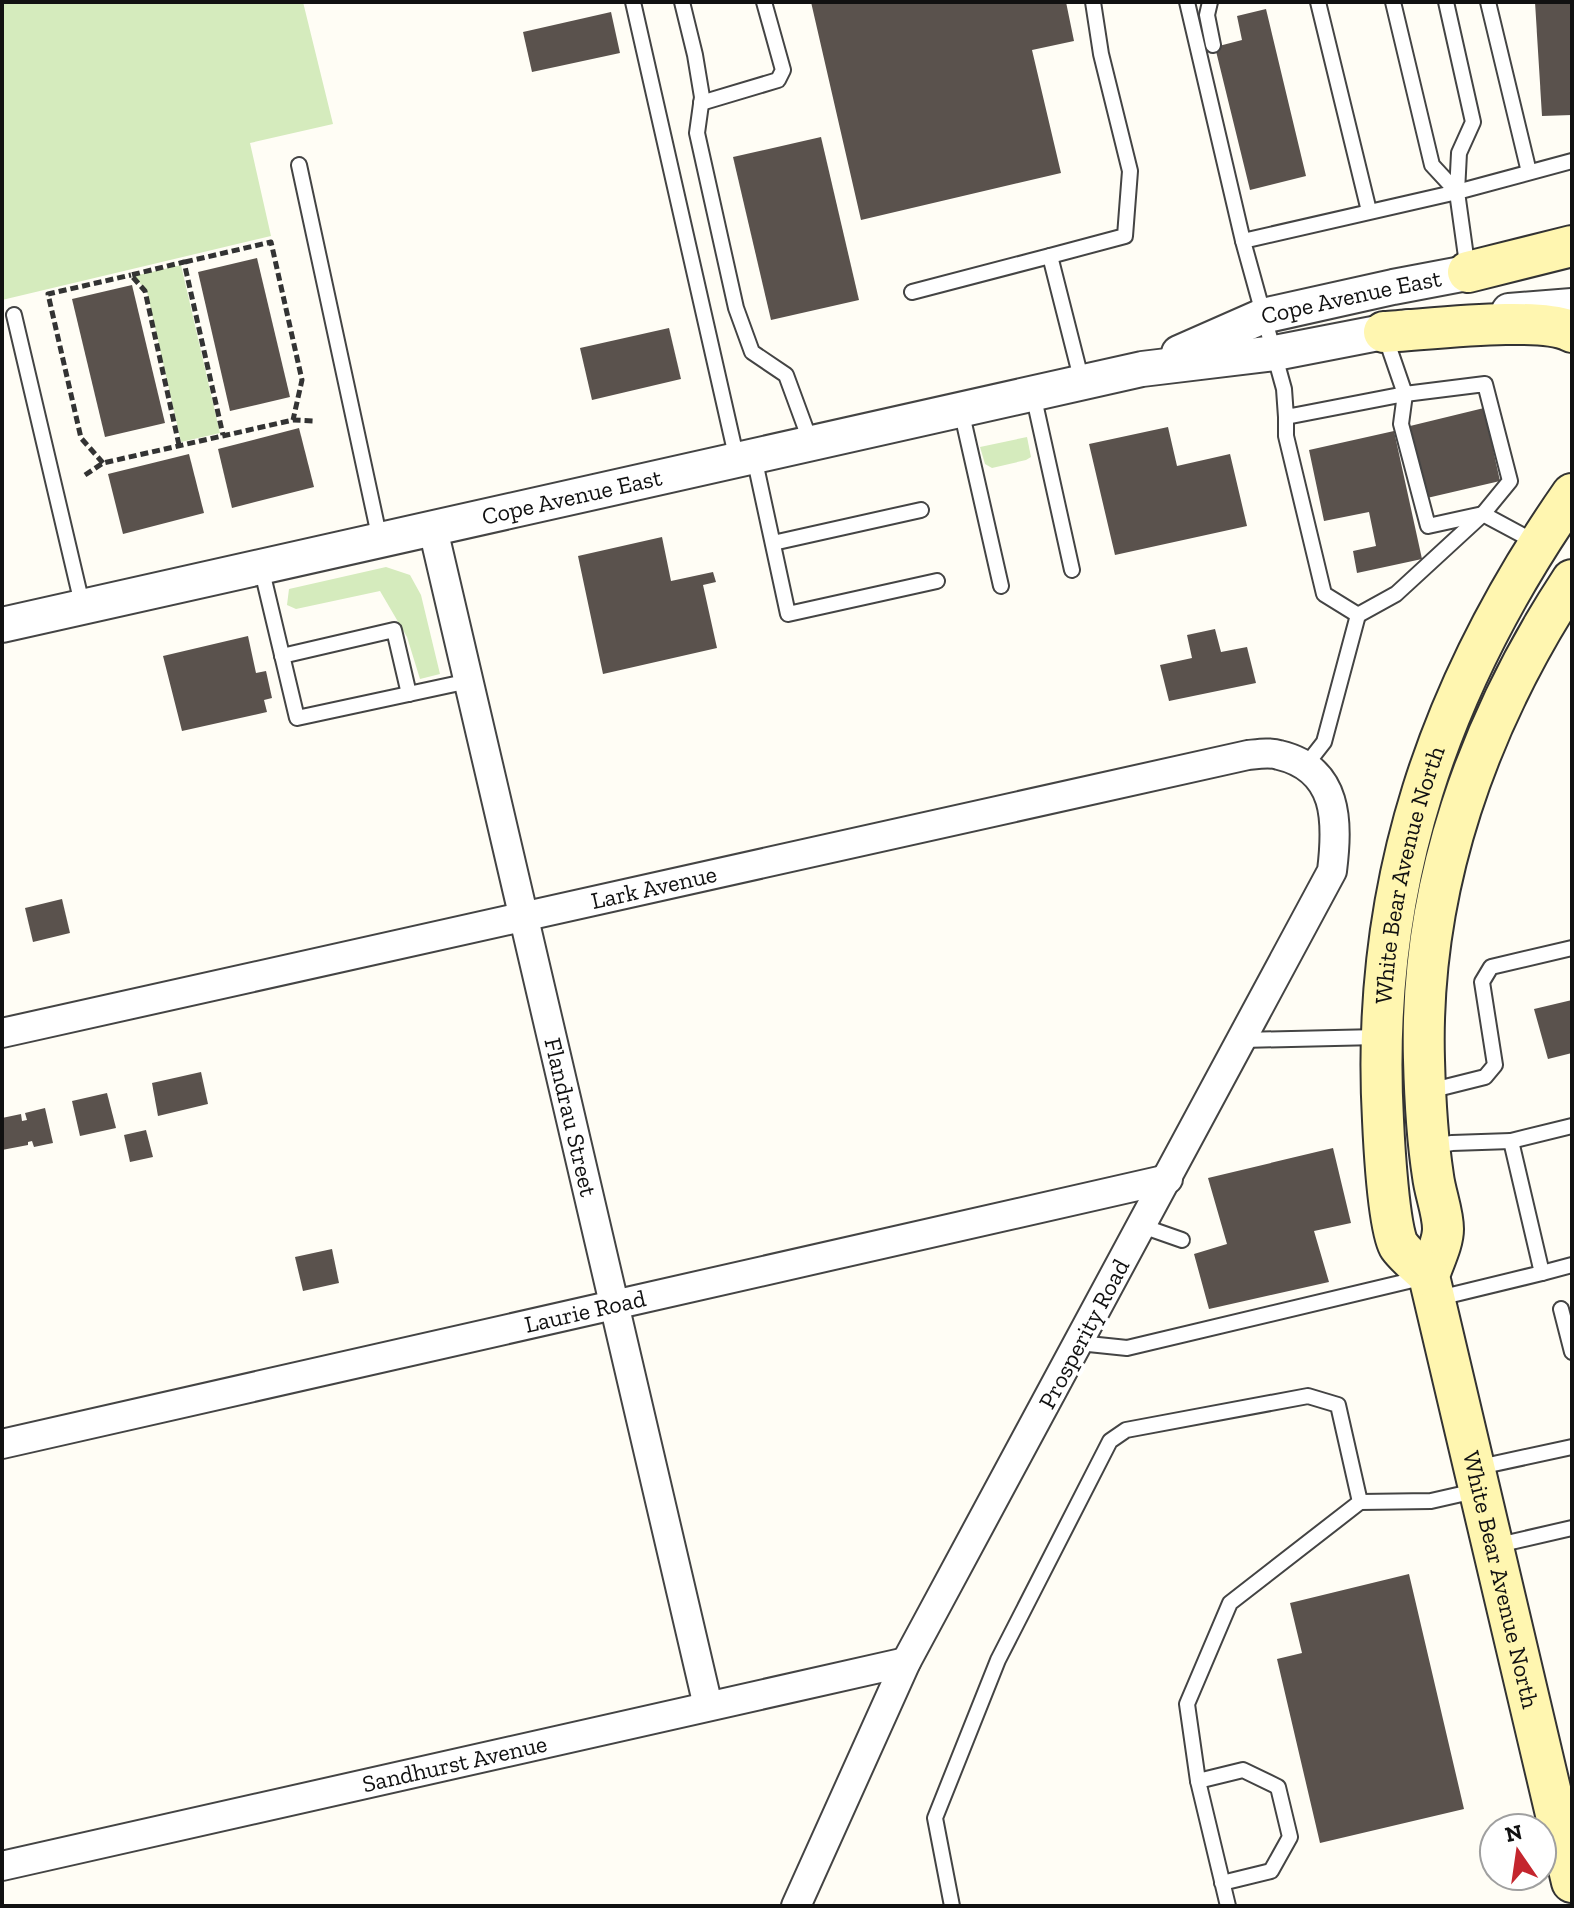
<svg xmlns="http://www.w3.org/2000/svg" width="1574" height="1908" font-family="'Zilla Slab',serif">
<rect width="100%" height="100%" fill="#fffdf5"/>
<g fill="#d5ebbd">
<path d="M 2,2 L 303,2 L 333,124 L 250,143 L 271,236 L 2,300 Z"/>
<path d="M 181,265 L 220,433 L 181,442 L 147,292 L 134,276 Z"/>
<path d="M 1027,437 L 1031,457 L 1026,460 L 992,468 L 985,464 L 980,447 Z"/>
<path d="M 386,567 L 410,575 L 421,595 L 440,674 L 420,679 L 407,637 L 380,591 L 296,609 L 287,605 L 289,589 Z"/>
</g>
<g fill="#5a524d">
<path d="M 811,2 L 1066,2 L 1074,41 L 1032,50 L 1061,173 L 861,220 Z"/>
<path d="M 1535,2 L 1572,2 L 1572,115 L 1542,116 Z"/>
<path d="M 1266,9 L 1306,176 L 1250,190 L 1215,47 L 1242,40 L 1237,16 Z"/>
<path d="M 611,12 L 620,53 L 532,72 L 523,32 Z"/>
<path d="M 821,137 L 859,300 L 771,320 L 733,157 Z"/>
<path d="M 257,258 L 290,397 L 230,411 L 198,272 Z"/>
<path d="M 132,285 L 165,423 L 105,437 L 72,299 Z"/>
<path d="M 669,328 L 681,379 L 592,400 L 580,348 Z"/>
<path d="M 1484,408 L 1500,481 L 1427,498 L 1410,426 Z"/>
<path d="M 1168,427 L 1177,466 L 1230,454 L 1247,526 L 1115,555 L 1089,444 Z"/>
<path d="M 299,428 L 314,487 L 232,508 L 218,449 Z"/>
<path d="M 1394,431 L 1422,559 L 1357,573 L 1353,551 L 1376,546 L 1369,512 L 1324,521 L 1309,450 Z"/>
<path d="M 189,454 L 204,513 L 123,534 L 108,474 Z"/>
<path d="M 662,537 L 671,581 L 713,572 L 716,582 L 703,585 L 717,648 L 603,674 L 578,556 Z"/>
<path d="M 1215,629 L 1221,652 L 1247,647 L 1256,683 L 1169,701 L 1160,665 L 1192,658 L 1187,635 Z"/>
<path d="M 248,636 L 256,673 L 266,671 L 272,698 L 264,700 L 267,712 L 182,731 L 163,656 Z"/>
<path d="M 62,899 L 70,933 L 33,942 L 25,908 Z"/>
<path d="M 1572,1000 L 1572,1053 L 1548,1059 L 1534,1009 Z"/>
<path d="M 201,1072 L 208,1104 L 158,1116 L 152,1083 Z"/>
<path d="M 107,1093 L 116,1128 L 80,1136 L 72,1101 Z"/>
<path d="M 45,1108 L 53,1143 L 34,1147 L 32,1141 L 28,1142 L 28,1145 L 2,1150 L 2,1118 L 21,1114 L 22,1121 L 27,1120 L 25,1113 Z"/>
<path d="M 146,1130 L 153,1157 L 130,1162 L 124,1135 Z"/>
<path d="M 1333,1148 L 1351,1223 L 1314,1231 L 1329,1282 L 1209,1309 L 1194,1254 L 1227,1244 L 1208,1178 Z"/>
<path d="M 332,1249 L 339,1283 L 303,1291 L 295,1257 Z"/>
<path d="M 1409,1574 L 1464,1809 L 1320,1843 L 1277,1659 L 1302,1653 L 1290,1603 Z"/>
</g>
<g fill="none" stroke-linecap="round" stroke-linejoin="round">
<defs>
<g id="service">
<path d="M 633,2 L 737,460"/>
<path d="M 682,2 L 695,55 L 702,97 L 697,133 L 736,308 L 752,352 L 786,375 L 811,443"/>
<path d="M 1187,2 L 1243,241"/>
<path d="M 1210,2 L 1207,15 L 1213,45"/>
<path d="M 1318,2 L 1369,211"/>
<path d="M 1393,2 L 1432,165 L 1457,192"/>
<path d="M 1446,2 L 1473,122 L 1459,153 L 1457,192"/>
<path d="M 1488,2 L 1529,172"/>
<path d="M 701,103 L 778,80 L 783,70 L 764,2"/>
<path d="M 299,165 L 380,540"/>
<path d="M 1457,192 L 1572,161"/>
<path d="M 1468,271 L 1457,192 L 1243,241 L 1284,389 L 1286,417 L 1405,394 L 1401,424 L 1428,526 L 1483,514 L 1537,543"/>
<path d="M 912,292 L 1050,256"/>
<path d="M 14,315 L 83,608"/>
<path d="M 1082,382 L 1050,256 L 1125,236 L 1130,171 L 1101,54 L 1093,2"/>
<path d="M 1033,394 L 1072,570"/>
<path d="M 961,410 L 1001,586"/>
<path d="M 1286,417 L 1286,436 L 1324,594 L 1358,615 L 1396,594 L 1483,514 L 1510,481 L 1485,384 L 1405,394 L 1385,336"/>
<path d="M 754,457 L 788,614 L 937,581"/>
<path d="M 773,543 L 921,510"/>
<path d="M 261,567 L 297,718 L 469,681"/>
<path d="M 282,656 L 394,630 L 409,694"/>
<path d="M 1306,765 L 1324,742 L 1358,615"/>
<path d="M 1242,1040 L 1378,1037"/>
<path d="M 1429,1091 L 1485,1077 L 1495,1065 L 1482,982 L 1491,967 L 1572,948"/>
<path d="M 1511,1141 L 1572,1126"/>
<path d="M 1431,1147 L 1452,1143 L 1511,1141 L 1542,1273 L 1439,1298"/>
<path d="M 1142,1226 L 1182,1240"/>
<path d="M 1542,1273 L 1572,1265"/>
<path d="M 1561,1309 L 1572,1352"/>
<path d="M 1079,1343 L 1127,1348 L 1421,1278"/>
<path d="M 1475,1468 L 1572,1447"/>
<path d="M 1360,1502 L 1431,1501 L 1475,1491"/>
<path d="M 1494,1546 L 1572,1528"/>
<path d="M 1222,1883 L 1271,1871 L 1290,1837 L 1278,1787 L 1243,1770 L 1198,1781 C 1208,1823 1218,1864 1228,1906"/>
<path d="M 952,1906 L 935,1818 L 998,1660 L 1110,1441 L 1126,1430 L 1308,1396 L 1338,1405 L 1360,1502 L 1230,1603 L 1187,1704 L 1198,1781"/>
</g>
<g id="minor">
<path id="s1" d="M 433,529 L 708,1706"/>
<path id="s2" d="M 2,1033 L 1248,755 C 1258,754 1270,752 1279,755 C 1339,769 1338,822 1332,871 L 906,1662 L 796,1906"/>
<path id="s3" d="M 2,1444 L 1168,1179"/>
<path id="s4" d="M 2,1866 L 906,1662"/>
</g>
<g id="tertiary">
<path d="M 1509,311 L 1572,306"/>
<path id="s5" d="M 1179,353 L 1263,316 L 1393,287 L 1493,268"/>
<path id="s6" d="M 2,625 L 1142,369 L 1275,353 L 1409,327"/>
</g>
<g id="secondary">
<path d="M 1468,272 L 1572,246"/>
<path d="M 1384,332 C 1425,330 1541,315 1572,332"/>
<path id="s7" d="M 1572,580 C 1478,723 1419,887 1424,1060 C 1425,1099 1427,1137 1433,1176 C 1435,1193 1443,1212 1443,1229 C 1443,1244 1433,1262 1429,1276 L 1572,1882"/>
<path id="s8" d="M 1429,1276 C 1419,1266 1407,1257 1399,1246 C 1389,1232 1384,1142 1383,1120 C 1370,885 1439,685 1572,494"/>
</g>
</defs>
<use href="#service" stroke="#444" stroke-width="18"/>
<use href="#minor" stroke="#444" stroke-width="32"/>
<use href="#tertiary" stroke="#444" stroke-width="38"/>
<use href="#secondary" stroke="#333" stroke-width="44"/>
<g stroke="#333" stroke-width="5" stroke-dasharray="8 4" stroke-linecap="butt">
<path d="M 185,262 L 271,242 L 302,380 L 293,420"/>
<path d="M 179,445 L 145,291 L 131,275 L 184,262 L 223,435"/>
<path d="M 103,463 L 81,438 L 48,294 L 131,275"/>
<path d="M 85,475 L 103,463 L 293,420 L 315,421"/>
</g>
<use href="#service" stroke="#fff" stroke-width="14"/>
<use href="#minor" stroke="#fff" stroke-width="28"/>
<use href="#tertiary" stroke="#fff" stroke-width="34"/>
<use href="#secondary" stroke="#fff6b0" stroke-width="40"/>
</g>
<g text-anchor="middle" stroke-width="8" stroke-linejoin="round" paint-order="stroke">
<g font-size="24" fill="#111" stroke="#fff">
<text dy="8" stroke="none"><textPath href="#s5" startOffset="182">Cope Avenue East</textPath></text>
<text dy="8" stroke="none"><textPath href="#s6" startOffset="584">Cope Avenue East</textPath></text>
<text dy="8" stroke="none"><textPath href="#s8" startOffset="418">White Bear Avenue North</textPath></text>
<text dy="8" stroke="none"><textPath href="#s2" startOffset="668">Lark Avenue</textPath></text>
<text dy="8" stroke="none"><textPath href="#s1" startOffset="604">Flandrau Street</textPath></text>
<text dy="8" stroke="none"><textPath href="#s3" startOffset="598">Laurie Road</textPath></text>
<text transform="translate(1084 1334) rotate(-62)" y="8">Prosperity Road</text>
<text dy="8" stroke="none"><textPath href="#s7" startOffset="1042">White Bear Avenue North</textPath></text>
<text dy="8" stroke="none"><textPath href="#s4" startOffset="464">Sandhurst Avenue</textPath></text>
</g>
</g>
<rect width="1574" height="1908" fill="none" stroke="#111111" stroke-width="8"/>
<g transform="translate(1518 1852) rotate(347)"><circle r="38" fill="#ffffff" stroke="#a0a0a0" stroke-width="2"/>
<path d="M0-6L14 30L0 20L-14 30Z" fill="#c4262e"/>
<text y="-12" font-size="22" font-weight="bold" text-anchor="middle" fill="#111111">N</text>
</g>
</svg>
